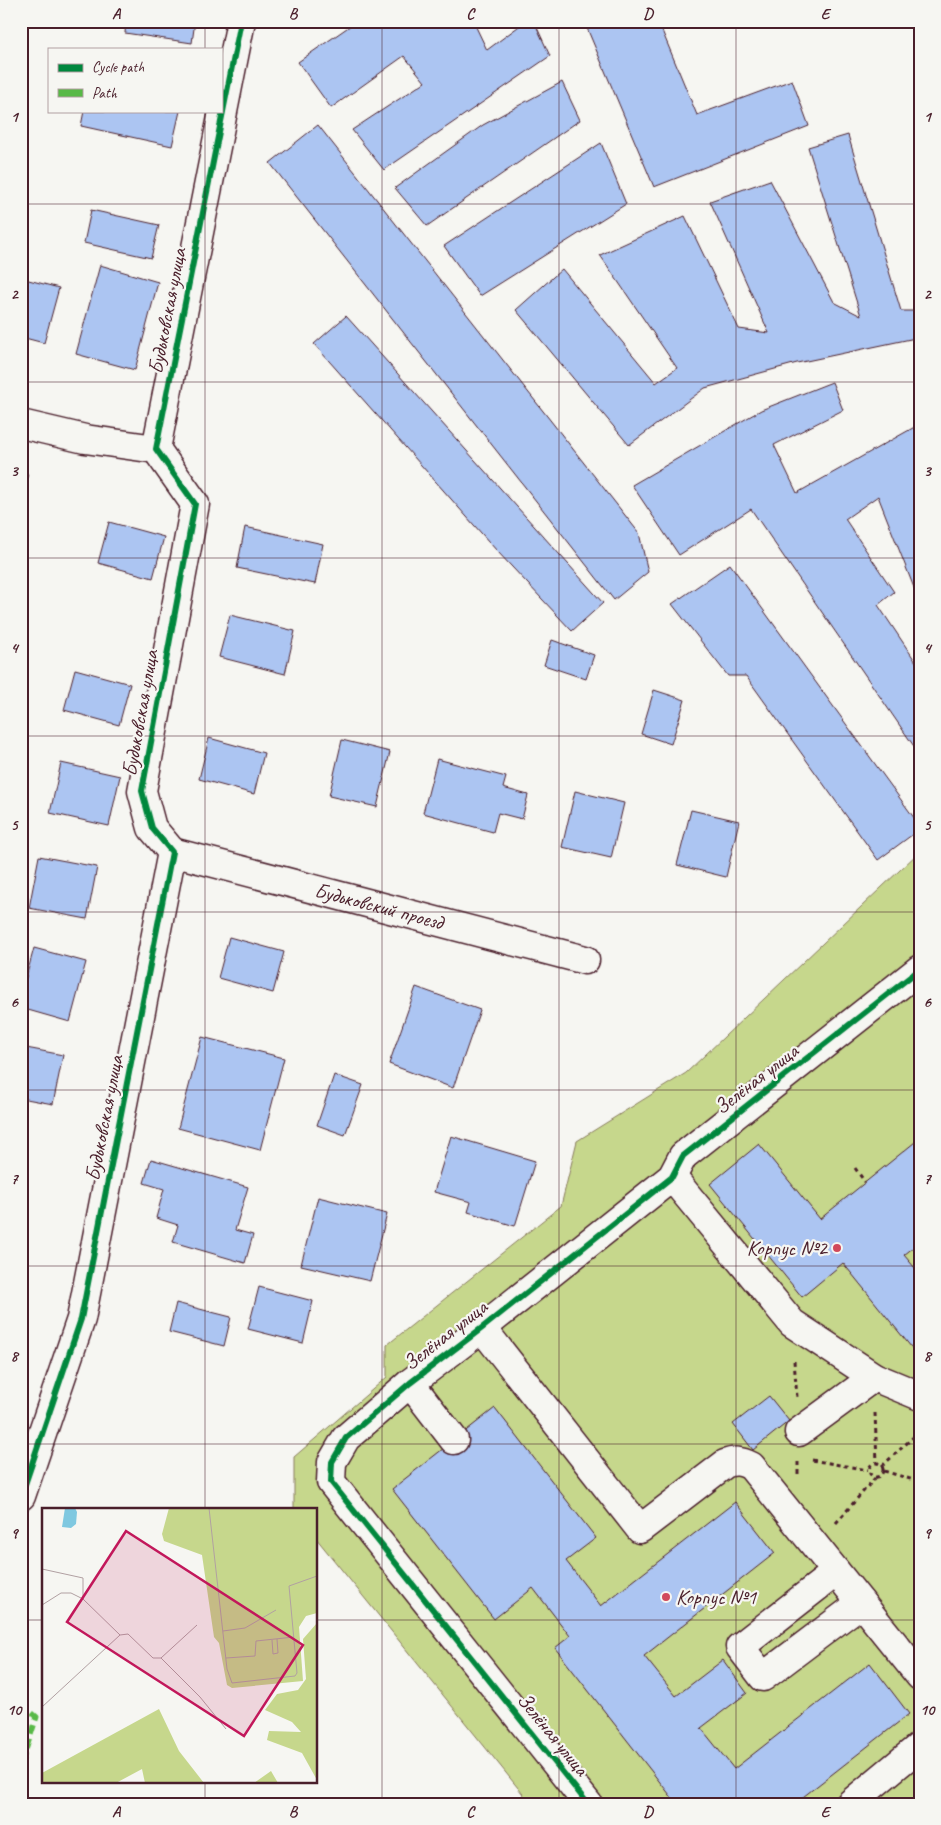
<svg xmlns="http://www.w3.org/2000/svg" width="941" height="1825" font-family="Caveat,sans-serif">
<rect width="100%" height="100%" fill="#f6f6f2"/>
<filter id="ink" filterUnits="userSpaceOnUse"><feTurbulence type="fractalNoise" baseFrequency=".02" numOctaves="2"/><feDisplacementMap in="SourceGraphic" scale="10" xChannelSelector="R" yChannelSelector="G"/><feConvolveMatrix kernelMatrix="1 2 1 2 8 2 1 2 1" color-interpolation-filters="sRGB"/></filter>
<g filter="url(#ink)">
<path fill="#c6d78c" stroke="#887b5c" d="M 920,851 L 920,1804 L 531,1804 L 316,1538 L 316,1509 L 294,1509 L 294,1457 L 387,1377 L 387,1345 L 561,1206 L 577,1141 L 686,1073 Z"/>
<g fill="#acc5f2" stroke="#4a1f2b">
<path d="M 126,21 L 195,21 L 192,43 L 125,33 Z"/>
<path d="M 357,21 L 382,21 L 388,28 L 397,21 L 480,21 L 475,25 L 487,50 L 526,21 L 534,21 L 550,56 L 384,170 L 352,130 L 425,82 L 404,56 L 331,108 L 298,62 Z"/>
<path d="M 584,21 L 658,21 L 697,115 L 792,80 L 809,126 L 654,187 Z"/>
<path d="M 562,82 L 580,120 L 427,226 L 395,188 L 483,125 Z"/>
<path d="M 84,111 L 180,111 L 172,146 L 81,126 Z"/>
<path d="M 318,125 L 639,533 L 648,572 L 614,600 L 270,163 Z"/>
<path d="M 848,135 L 901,311 L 920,311 L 920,337 L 797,363 L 705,388 L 629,445 L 516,310 L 562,269 L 656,383 L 677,368 L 600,255 L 685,216 L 739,329 L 769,333 L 710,201 L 770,180 L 834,302 L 861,316 L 808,147 Z"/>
<path d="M 601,143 L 626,204 L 480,296 L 444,246 Z"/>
<path d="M 91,210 L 159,225 L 151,258 L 84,243 Z"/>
<path d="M 100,265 L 158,282 L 135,370 L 76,354 Z"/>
<path d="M 21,278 L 59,288 L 44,343 L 21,337 Z"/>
<path d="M 346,316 L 603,603 L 572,631 L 497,551 L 314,344 Z"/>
<path d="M 832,382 L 843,410 L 774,445 L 797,493 L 920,424 L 920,603 L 878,496 L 845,519 L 894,592 L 878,605 L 920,668 L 920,755 L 751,509 L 679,555 L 632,485 L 761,410 Z"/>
<path d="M 21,473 L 28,474 L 21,500 Z"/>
<path d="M 109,522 L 164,537 L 153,578 L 98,563 Z"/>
<path d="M 245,527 L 323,544 L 315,584 L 237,568 Z"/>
<path d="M 730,564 L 920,826 L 920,829 L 878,860 L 746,676 L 728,676 L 672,604 Z"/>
<path d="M 230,615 L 295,631 L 285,674 L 219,657 Z"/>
<path d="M 552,640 L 594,655 L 586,679 L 544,665 Z"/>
<path d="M 75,669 L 130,684 L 119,725 L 64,710 Z"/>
<path d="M 654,690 L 685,700 L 671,744 L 641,734 Z"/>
<path d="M 209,738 L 264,753 L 254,794 L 199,779 Z"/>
<path d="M 342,740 L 390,752 L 377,807 L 329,796 Z"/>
<path d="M 437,759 L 506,777 L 503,788 L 528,795 L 522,819 L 498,813 L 493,832 L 423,813 Z"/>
<path d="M 61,763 L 120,776 L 109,826 L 50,813 Z"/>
<path d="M 575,791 L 624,803 L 611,858 L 562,847 Z"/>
<path d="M 691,810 L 739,821 L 726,877 L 677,865 Z"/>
<path d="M 39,856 L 97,867 L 87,919 L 29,908 Z"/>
<path d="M 229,937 L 284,952 L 273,993 L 218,978 Z"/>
<path d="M 34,948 L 86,962 L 70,1022 L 21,1008 L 21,996 Z"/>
<path d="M 416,987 L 480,1010 L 453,1088 L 389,1064 Z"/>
<path d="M 202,1037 L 284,1058 L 260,1150 L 178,1128 Z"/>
<path d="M 21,1047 L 63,1055 L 53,1104 L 21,1098 Z"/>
<path d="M 334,1075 L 363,1085 L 345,1135 L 317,1125 Z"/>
<path d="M 451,1136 L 535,1161 L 515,1226 L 468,1212 L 471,1202 L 434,1192 Z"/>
<path d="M 920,1138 L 920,1242 L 904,1255 L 920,1274 L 920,1358 L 843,1263 L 802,1297 L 710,1184 L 759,1144 L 820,1219 Z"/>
<path d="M 151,1159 L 248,1187 L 235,1230 L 253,1235 L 245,1263 L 173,1242 L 178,1225 L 156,1218 L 164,1189 L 144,1183 Z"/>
<path d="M 318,1197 L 387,1214 L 370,1281 L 301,1265 Z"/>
<path d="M 259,1287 L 313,1301 L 303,1343 L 248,1329 Z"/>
<path d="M 176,1303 L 231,1317 L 224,1346 L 169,1332 Z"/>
<path d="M 769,1396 L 789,1421 L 753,1450 L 733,1424 Z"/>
<path d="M 495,1408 L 596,1538 L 566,1561 L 601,1606 L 735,1502 L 775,1553 L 644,1656 L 676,1696 L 723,1660 L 747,1693 L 701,1728 L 734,1769 L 870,1663 L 909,1714 L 794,1804 L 677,1804 L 555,1648 L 570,1636 L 533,1588 L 494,1619 L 392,1489 Z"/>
</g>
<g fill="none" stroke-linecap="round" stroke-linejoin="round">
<defs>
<g id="minor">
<path d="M 21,424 L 85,439 L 156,449"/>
<path id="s1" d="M 172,852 L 585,960"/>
<path d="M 672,1177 L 792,1323 L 874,1377 L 920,1396"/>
<path d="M 482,1328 L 640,1529 L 725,1464 C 735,1460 741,1461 751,1466 L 920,1676"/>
<path d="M 410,1383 L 454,1440"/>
<path d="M 799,1432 L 874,1377"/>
<path d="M 21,1496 L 81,1319 L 172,852 L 152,828 L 142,791 L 195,504 L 156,449 L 241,21"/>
<path d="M 836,1572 L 740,1647 L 763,1677 L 861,1603"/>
<path d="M 588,1804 L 331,1482 L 332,1462 L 346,1438 L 410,1383 L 482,1328 L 672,1177 L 683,1156 L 920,969"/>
<path d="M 850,1804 L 920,1746"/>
</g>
</defs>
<use href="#minor" stroke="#4a1f2b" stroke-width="31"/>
<g stroke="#4a1f2b" stroke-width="3" stroke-dasharray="4 4" stroke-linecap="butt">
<path d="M 855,1168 L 865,1182"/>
<path d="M 794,1361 L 797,1397"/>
<path d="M 875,1413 L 877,1463"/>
<path d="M 812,1460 L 868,1470"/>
<circle cx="876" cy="1470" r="7"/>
<path d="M 882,1466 L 920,1431"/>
<path d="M 884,1471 L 920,1482"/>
<path d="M 798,1474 L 798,1460"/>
<path d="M 836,1523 L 875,1478"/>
</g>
<use href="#minor" stroke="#f6f6f2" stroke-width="28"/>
<path stroke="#58b947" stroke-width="5" stroke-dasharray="10 5" stroke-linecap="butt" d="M 21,1703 L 37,1717 L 21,1765"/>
<defs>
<g id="cycleway">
<path d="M 21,1496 L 81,1319 L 172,852 L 152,828 L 142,791 L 195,504 L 156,449 L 241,21"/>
<path d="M 588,1804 L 331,1482 L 332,1462 L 346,1438 L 410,1383 L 482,1328 L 672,1177 L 683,1156 L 920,969"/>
</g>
</defs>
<use href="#cycleway" stroke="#f6f6f2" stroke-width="9"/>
<use href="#cycleway" stroke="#00873e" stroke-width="6"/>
</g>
</g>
<path fill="none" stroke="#4a1f2b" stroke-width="1" stroke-opacity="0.55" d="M 205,21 L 205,49M 382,21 L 382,1804M 559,21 L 559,1804M 736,21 L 736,1804M 205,111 L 205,1509M 21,204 L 920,204M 21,382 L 920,382M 21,558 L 920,558M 21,736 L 920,736M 21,912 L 920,912M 21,1090 L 920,1090M 21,1266 L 920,1266M 21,1444 L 920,1444M 21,1620 L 44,1620M 316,1620 L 920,1620M 205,1781 L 205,1804"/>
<g fill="#d1495b" stroke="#f6f6f2" stroke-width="2">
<circle cx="837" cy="1248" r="5"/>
<circle cx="666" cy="1597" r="5"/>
</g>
<g text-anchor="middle" stroke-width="4.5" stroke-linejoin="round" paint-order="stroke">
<g font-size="21" fill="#4a1f2b" stroke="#f6f6f2">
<text transform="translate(167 311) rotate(-79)" y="7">Будьковская улица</text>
<text transform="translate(140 713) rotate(-80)" y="7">Будьковская улица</text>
<text dy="7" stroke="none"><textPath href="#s1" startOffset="214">Будьковский проезд</textPath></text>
<text transform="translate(756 1079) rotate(-38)" y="7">Зелёная улица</text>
<text transform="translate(104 1118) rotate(-79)" y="7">Будьковская улица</text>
<text transform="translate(445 1335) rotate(-38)" y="7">Зелёная улица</text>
<text transform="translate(553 1734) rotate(51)" y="7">Зелёная улица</text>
</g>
<g font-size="21" fill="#4a1f2b" stroke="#f6f6f2" text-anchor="end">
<text x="827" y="1255">Корпус №2</text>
<text x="676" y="1604" text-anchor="start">Корпус №1</text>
</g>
</g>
<g transform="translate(42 1508)">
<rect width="275" height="275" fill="#f6f6f2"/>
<path d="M 127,0 L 275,0 L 275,105 L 264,108 L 257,119 L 261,173 L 190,180 L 185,177 L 177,135 L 172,129 L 160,47 L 122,33 L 120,26 ZM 275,115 L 275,272 L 260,245 L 225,232 L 227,223 L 259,224 L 250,214 L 223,202 L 235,186 L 256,182 L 264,171 L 261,131 ZM 117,201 L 137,243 L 162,275 L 103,275 L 100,261 L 74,275 L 0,275 L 0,265 ZM 229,263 L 236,275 L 212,275 Z" fill="#c6d78c"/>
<path d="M 23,0 L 33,0 L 35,4 L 34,16 L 29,20 L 20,19 Z" fill="#7fc8e0"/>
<path fill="none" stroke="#b1a0a2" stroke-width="1" d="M 167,0 L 185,161 L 190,175 L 253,168 L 255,165 L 247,78 L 275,68M 0,61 L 41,70 L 41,91M 0,97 L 19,85 L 29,85 L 41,91 L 78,127 L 86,126 L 111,150 L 119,150 L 158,189 L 184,221M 181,123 L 203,120 L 234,102M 230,132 L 231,146 L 236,145 L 235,131M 119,150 L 155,117M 184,150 L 213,148 L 214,133 L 252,129M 0,199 L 78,127"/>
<path fill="#c2185b" fill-opacity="0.15" stroke="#c2185b" stroke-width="2.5" d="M 84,23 L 261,137 L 202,228 L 25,114 Z"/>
<rect width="275" height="275" fill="none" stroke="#4a1f2b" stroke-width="2.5"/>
</g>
<rect width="941" height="1825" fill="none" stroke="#f6f6f2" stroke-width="55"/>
<rect x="48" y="48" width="175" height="65" fill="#f6f6f2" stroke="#b1a0a2"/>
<rect x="58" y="64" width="25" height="8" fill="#00873e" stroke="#b1a0a2"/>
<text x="92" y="72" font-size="15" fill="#4a1f2b">Cycle path</text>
<rect x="58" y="89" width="25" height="8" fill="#58b947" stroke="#b1a0a2"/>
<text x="92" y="98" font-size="15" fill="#4a1f2b">Path</text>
<rect x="28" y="28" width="886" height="1770" fill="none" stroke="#4a1f2b" stroke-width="2"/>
<g font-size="16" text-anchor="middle" font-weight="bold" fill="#4a1f2b">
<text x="116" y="19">A</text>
<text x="293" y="19">B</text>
<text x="470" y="19">C</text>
<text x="648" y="19">D</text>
<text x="825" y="19">E</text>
<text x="14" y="122">1</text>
<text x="927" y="122">1</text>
<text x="14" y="299">2</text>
<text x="927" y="299">2</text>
<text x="14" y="476">3</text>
<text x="927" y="476">3</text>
<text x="14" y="653">4</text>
<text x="927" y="653">4</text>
<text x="14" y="830">5</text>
<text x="927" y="830">5</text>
<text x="14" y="1007">6</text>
<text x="927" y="1007">6</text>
<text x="14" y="1184">7</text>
<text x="927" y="1184">7</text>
<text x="14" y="1361">8</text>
<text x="927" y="1361">8</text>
<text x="14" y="1538">9</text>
<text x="927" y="1538">9</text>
<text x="14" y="1715">10</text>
<text x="927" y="1715">10</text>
<text x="116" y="1817">A</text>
<text x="293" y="1817">B</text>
<text x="470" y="1817">C</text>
<text x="648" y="1817">D</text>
<text x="825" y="1817">E</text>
</g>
</svg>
